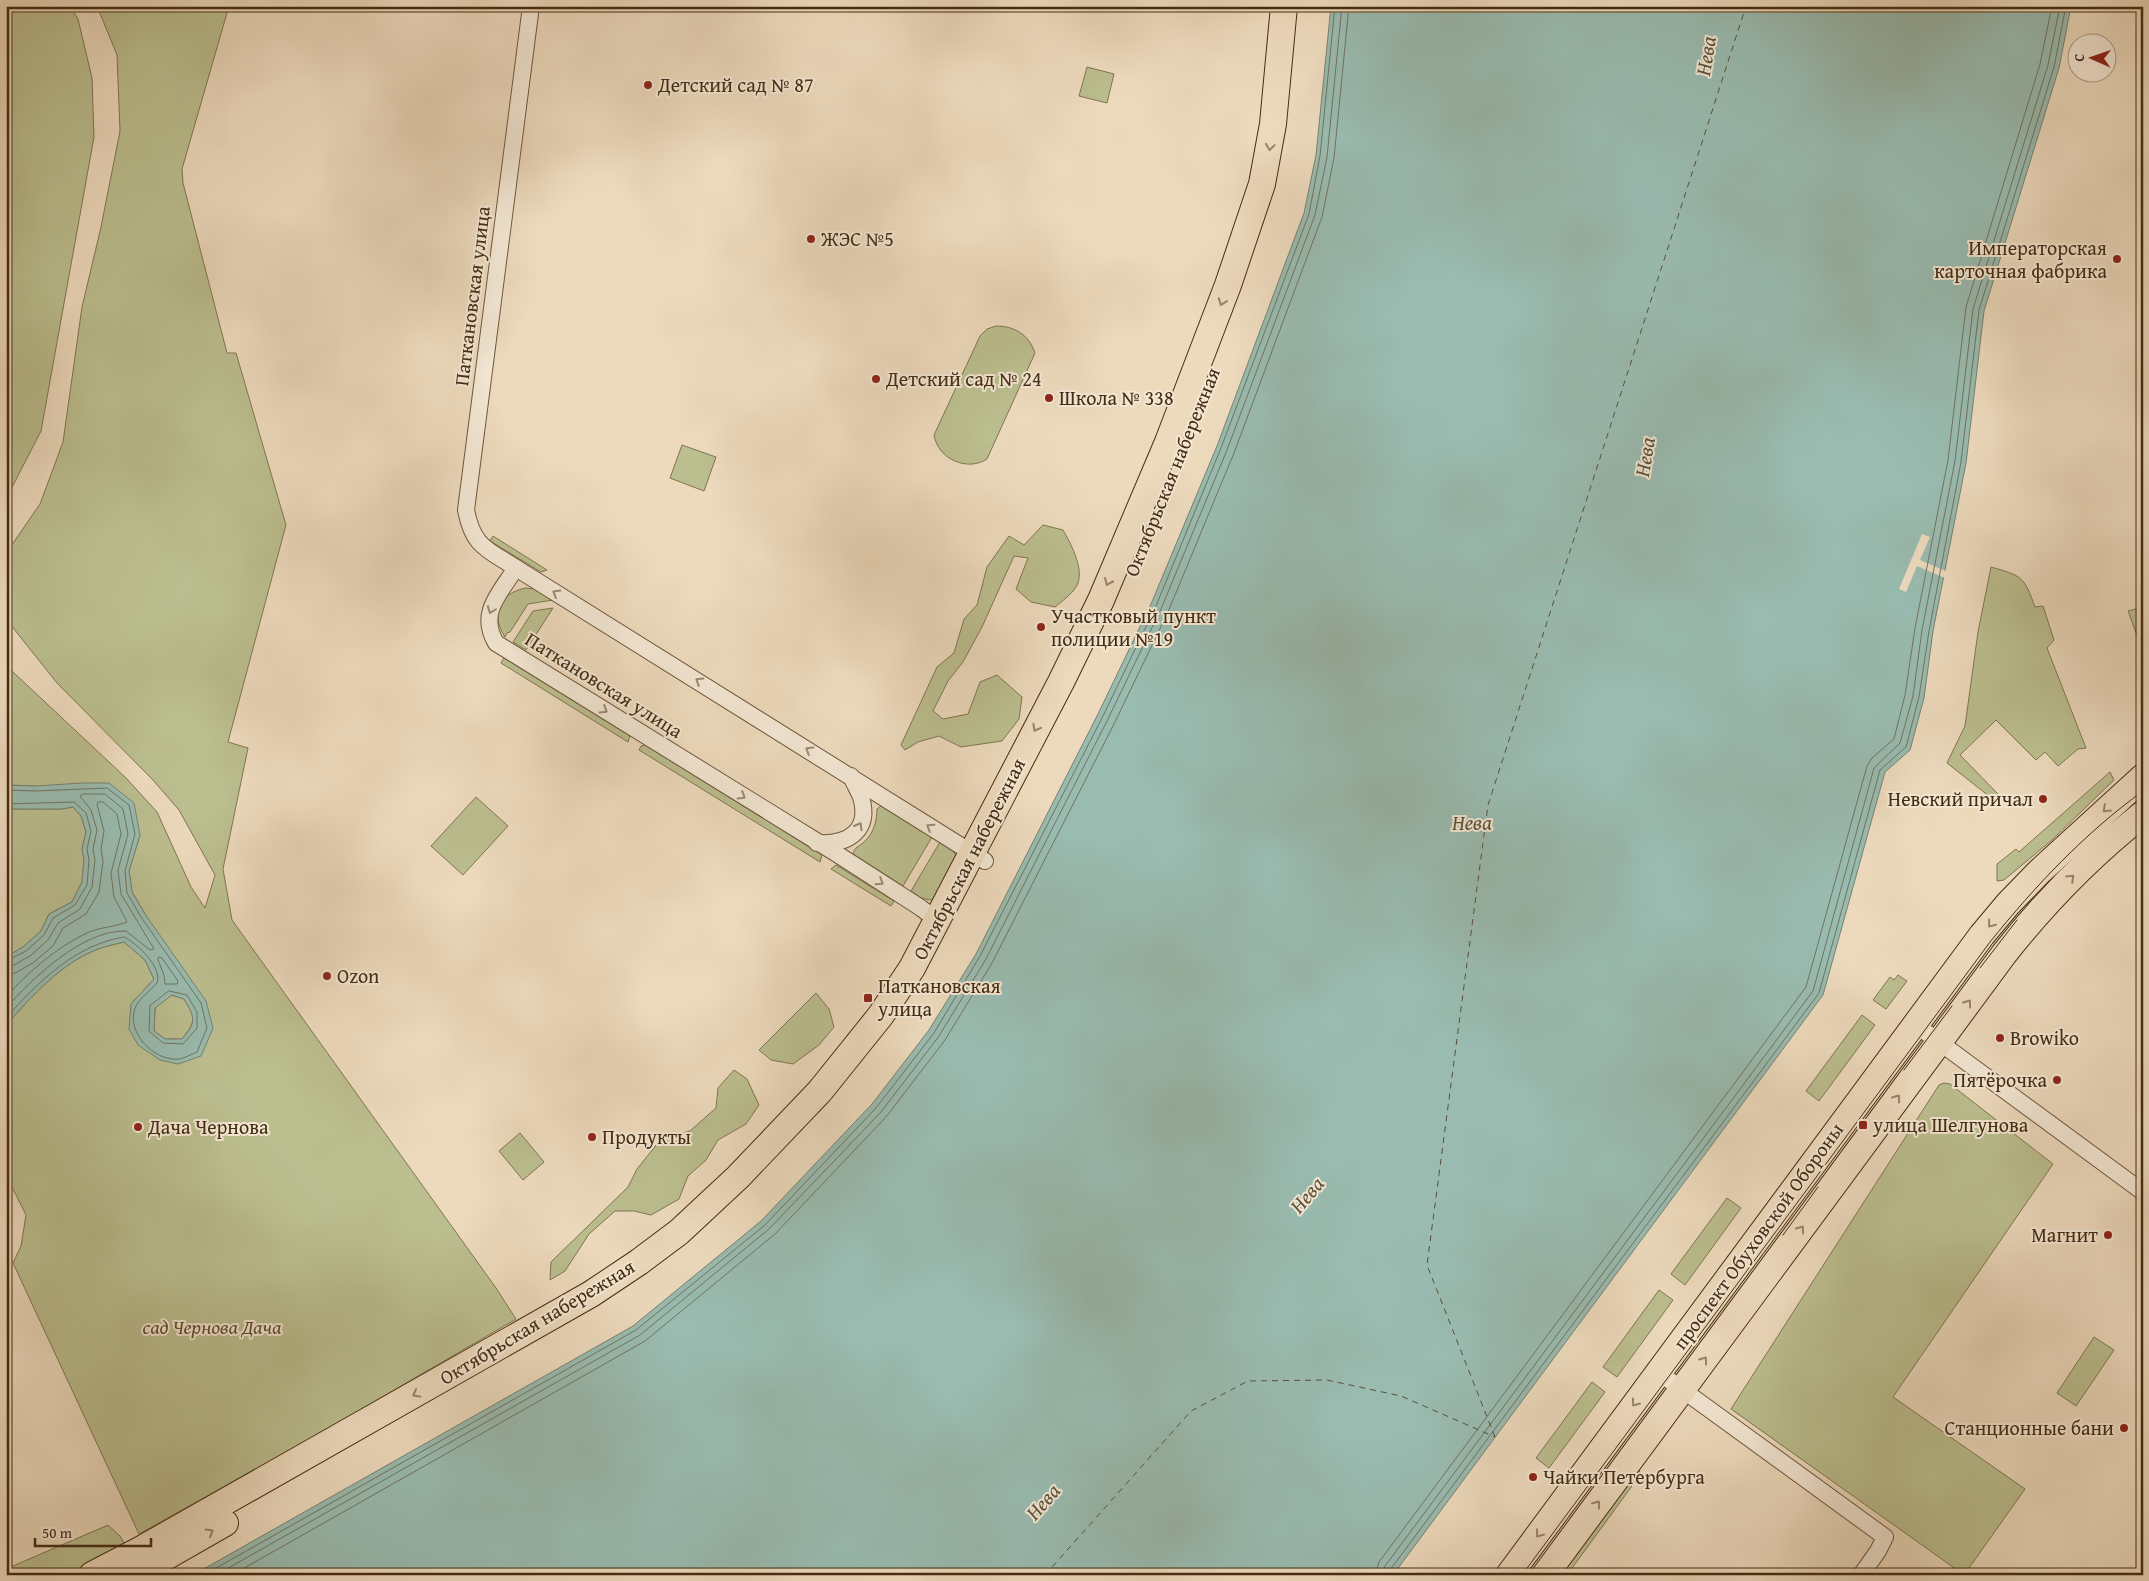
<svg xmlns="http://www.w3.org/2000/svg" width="2149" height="1581" font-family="'Gentium Book Plus',serif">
<rect width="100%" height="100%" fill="#eddabd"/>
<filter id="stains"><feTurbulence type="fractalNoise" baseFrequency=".004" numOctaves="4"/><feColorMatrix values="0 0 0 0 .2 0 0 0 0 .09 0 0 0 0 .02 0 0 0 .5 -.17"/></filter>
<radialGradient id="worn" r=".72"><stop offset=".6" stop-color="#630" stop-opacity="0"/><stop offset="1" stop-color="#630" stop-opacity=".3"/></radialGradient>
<g fill="#bbbe8f" stroke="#807550">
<path d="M 6,6 L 70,6 L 78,19 L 92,78 L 94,137 L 41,431 L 6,499 Z"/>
<path d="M 97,6 L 229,6 L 182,169 L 183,183 L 227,353 L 236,353 L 286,525 L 228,742 L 248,748 L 223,869 L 232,920 L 496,1288 L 516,1319 L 317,1435 L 139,1534 L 13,1263 L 21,1246 L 26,1215 L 11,1185 L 6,1186 L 6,1025 C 32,996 61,963 98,949 C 106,946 116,944 124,942 L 145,960 L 154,979 L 131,1004 L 160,1060 L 213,1028 L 132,892 L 129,871 L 140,835 L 35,786 L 6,785 L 6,662 L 13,672 L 126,778 L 157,812 L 191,887 L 205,908 L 215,875 L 179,810 L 152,779 L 57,683 L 6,619 L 6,556 L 9,549 L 40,504 L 63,442 L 82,307 L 101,227 L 120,131 L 117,55 Z"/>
<path d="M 1087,67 L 1114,74 L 1107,103 L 1079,96 Z"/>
<path d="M 996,326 C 1015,326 1029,335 1035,353 L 987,459 C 967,472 938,459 934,435 L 980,336 L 987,329 Z"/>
<path d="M 682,445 L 716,457 L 704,491 L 670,478 Z"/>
<path d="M 1043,525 L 1063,530 C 1071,544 1086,572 1076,587 C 1071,595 1062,601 1055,607 L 1031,602 L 1016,589 L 1028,558 L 1014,556 L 982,627 L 963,662 L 948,681 L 933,711 L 943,719 L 968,714 L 980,682 L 997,675 L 1022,697 L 1019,719 L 1002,741 L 961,747 L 939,736 L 918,742 L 905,750 L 901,745 L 937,667 L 954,653 L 964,619 L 977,605 L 987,567 L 1009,536 L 1024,545 Z"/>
<path d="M 493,536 L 547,570 L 541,572 L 490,541 Z"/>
<path d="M 1991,567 C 2022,576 2024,576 2035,607 L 2043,606 L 2054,640 L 2047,648 L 2086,748 L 2078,749 L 2058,766 L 2045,752 L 2036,760 L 1996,720 L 1960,755 L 1999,795 L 1994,800 L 1947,763 L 1965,726 L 1978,632 Z"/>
<path d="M 526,588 L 535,589 L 553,600 L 528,604 L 510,632 L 507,633 L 505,637 C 490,614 499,593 526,588 Z"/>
<path d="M 2143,607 L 2143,652 L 2128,611 Z"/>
<path d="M 553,608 L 526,650 L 513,642 L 533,611 Z"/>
<path d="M 504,658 L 630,736 L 628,742 L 501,663 Z"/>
<path d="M 645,745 L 822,855 L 820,862 L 639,750 L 641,746 Z"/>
<path d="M 2110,772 L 2114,780 L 2052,840 L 2004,880 L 1997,881 L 1997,864 L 2016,849 L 2019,852 Z"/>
<path d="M 476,797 L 508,826 L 463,875 L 431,846 Z"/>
<path d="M 881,806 L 932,837 L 903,886 L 853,854 C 854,847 859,847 864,842 C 873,834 877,822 877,809 Z"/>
<path d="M 73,807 L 81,816 L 86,832 L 82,849 L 84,860 L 82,882 L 72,902 L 49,914 L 41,931 L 23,947 L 6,957 L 6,809 L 61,809 Z"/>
<path d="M 940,842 L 952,850 L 956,855 L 935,901 L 921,898 L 911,891 Z"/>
<path d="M 836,865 L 894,901 L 891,906 L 831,869 Z"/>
<path d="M 1898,975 L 1907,981 L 1886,1009 L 1873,1000 L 1890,977 L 1894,980 Z"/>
<path d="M 816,993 L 829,1009 L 834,1027 L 819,1045 L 793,1064 L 771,1060 L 759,1050 Z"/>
<path d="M 171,995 L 184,999 C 196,1019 196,1021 182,1039 L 165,1039 L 154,1031 L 155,1008 Z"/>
<path d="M 1862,1015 L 1875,1025 L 1819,1101 L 1806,1091 Z"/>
<path d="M 734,1070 L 747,1079 L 759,1105 L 746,1124 L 718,1140 L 706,1160 L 688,1176 L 679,1199 L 651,1215 L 634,1211 L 615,1211 L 589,1234 L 565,1271 L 550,1280 L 551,1262 L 628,1187 L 637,1169 L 661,1139 L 690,1131 L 716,1108 L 718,1088 Z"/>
<path d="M 1944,1083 L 1950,1084 L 2053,1164 L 1893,1397 L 2025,1489 L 1964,1575 L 1731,1409 L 1939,1085 Z"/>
<path d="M 520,1133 L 544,1162 L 523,1180 L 499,1151 Z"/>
<path d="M 1727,1198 L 1741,1208 L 1685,1285 L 1671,1274 Z"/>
<path d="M 1659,1290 L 1673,1300 L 1617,1377 L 1603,1367 Z"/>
<path d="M 2094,1337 L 2114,1350 L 2076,1406 L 2057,1393 Z"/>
<path d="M 1592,1382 L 1605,1392 L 1549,1468 L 1536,1458 Z"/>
<path d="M 1639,1469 L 1640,1475 L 1567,1575 L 1557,1575 Z"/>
<path d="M 108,1525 L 120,1536 L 128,1549 L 78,1575 L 6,1575 L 6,1569 Z"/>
</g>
<g fill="#99bbb0" stroke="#778270" fill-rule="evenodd">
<path d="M 1331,6 L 2071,6 L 2059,68 L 1984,311 L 1966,463 L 1933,631 L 1924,698 L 1910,750 L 1885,772 L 1823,995 L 1393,1575 L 193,1575 L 633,1326 L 761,1221 L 872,1104 L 929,1030 L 976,954 L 1097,716 L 1151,604 L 1217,446 L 1304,213 L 1316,155 Z"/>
<path d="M 83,783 L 109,783 L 134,803 L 140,835 L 129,871 L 132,892 L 145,914 L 206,1001 L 213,1028 L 201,1056 L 178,1064 L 160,1060 L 138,1045 L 129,1029 L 131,1004 L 154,979 L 145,960 L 124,942 C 116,944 106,946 98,949 C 61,963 32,996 6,1025 L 6,957 L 23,947 L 41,931 L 49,914 L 72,902 L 82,882 L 84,860 L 82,849 L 86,832 L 81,816 L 73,807 L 61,809 L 6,809 L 6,785 L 35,786 ZM 172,995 L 184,999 C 196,1018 196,1023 182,1039 L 165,1039 L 154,1031 L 155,1008 Z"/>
</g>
<path fill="#eddabd" d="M 1922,534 L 1930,537 L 1920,560 L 1948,572 L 1945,578 L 1917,566 L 1906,592 L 1899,589 Z"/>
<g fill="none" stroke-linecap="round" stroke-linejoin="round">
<g stroke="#6f7460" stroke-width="1">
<path d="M 6,790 L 35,791 L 107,788 L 129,805 L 135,834 L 125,871 L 127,893 L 141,917 L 201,1003 L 207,1028 L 197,1052 C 192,1054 185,1058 179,1059 C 154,1062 124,1031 136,1006 C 140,998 151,990 157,983 C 163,968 137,943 124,937 C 75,945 38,982 6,1018"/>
<path d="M 6,804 L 74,802 L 86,813 L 91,831 L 87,849 L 89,860 L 87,885 L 75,905 L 53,918 L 44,935 L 26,951 L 6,961"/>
<path d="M 159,957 L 162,958 L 178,981 L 177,984 L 165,984 L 164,975 L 158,960 Z"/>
<path d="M 6,967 L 12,966 L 30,956 L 48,940 L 58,923 L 80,909 L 92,887 L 95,860 L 93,849 L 97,830 L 91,810 L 80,796 L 83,794 L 105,794 L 123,809 L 128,834 L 118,870 L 121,894 L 154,949 L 150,950 L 126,931 C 82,930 33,978 6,1008"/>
<path d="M 6,975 L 15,973 L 33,963 L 53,946 L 63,928 L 86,914 L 99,892 L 103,861 L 101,849 L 104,831 L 97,804 L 98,802 L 103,802 L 117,814 L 121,834 L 111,873 L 114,897 L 127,922 C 115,927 101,927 89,932 C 57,947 29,971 6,997"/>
<path d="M 169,991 L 187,995 L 197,1012 L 197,1028 L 183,1044 L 163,1043 L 149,1031 L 150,1006 Z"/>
<path d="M 204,1575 L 636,1330 L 765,1225 L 876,1108 L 934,1033 L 980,956 L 1102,718 L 1156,606 L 1221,448 L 1309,214 L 1320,156 L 1335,6"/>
<path d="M 216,1575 L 640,1335 L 769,1229 L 881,1112 L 939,1036 L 986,959 L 1107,721 L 1161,609 L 1227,450 L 1315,215 L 1327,157 L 1342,6"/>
<path d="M 232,1575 L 645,1341 L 775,1234 L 886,1117 L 945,1040 L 992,963 L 1114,724 L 1168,612 L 1234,453 L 1322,217 L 1334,158 L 1349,6"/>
<path d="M 1375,1575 L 1379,1562 L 1806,987 L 1867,766 L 1872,758 L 1894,739 L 1905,695 L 1915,628 L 1948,460 L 1966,307 L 2040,64 L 2052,6"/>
<path d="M 1383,1575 L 1385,1566 L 1813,991 L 1874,768 L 1900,743 L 1913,696 L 1922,630 L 1955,461 L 1973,309 L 2048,65 L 2060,6"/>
<path d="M 1389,1575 L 1390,1570 L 1819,993 L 1880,770 L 1906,747 L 1919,697 L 1929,631 L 1961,462 L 1979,310 L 2054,67 L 2066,6"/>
</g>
<g stroke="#5a5039" stroke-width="1" stroke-dasharray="6 5" stroke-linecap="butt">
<path d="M 1495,1437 L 1427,1265 L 1488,805 L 1746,6"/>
<path d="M 1045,1575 L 1191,1411 L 1248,1381 L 1327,1380 L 1401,1396 L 1495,1437"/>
</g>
<defs>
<g id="street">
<path d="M 531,6 L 466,510 C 473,547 487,549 516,568 L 985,861"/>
<path d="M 516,568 C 500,593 478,613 496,643 L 834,852 L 921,908 L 938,921"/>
<path d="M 817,843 C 848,845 871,831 861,797 C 858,790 854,783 851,776"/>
<path d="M 1916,1025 L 2143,1192"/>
<path d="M 1658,1372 L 1885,1537 L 1878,1551 L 1861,1575"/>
</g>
<g id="primary">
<path d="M 92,1575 L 140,1550 L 591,1294 L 639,1262 L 679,1232 L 738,1177 L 820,1091 L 881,1015 L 912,968 L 1061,682 L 1101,600 L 1168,442 L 1228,285 L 1262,184 L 1273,124 L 1284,6"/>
<path d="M 134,1575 L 225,1523"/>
<path d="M 1509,1575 L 1982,935 L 2008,904 L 2039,872 L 2143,777"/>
<path d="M 1545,1575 L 2004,954 C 2045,902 2091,855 2143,814"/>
</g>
</defs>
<use href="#street" stroke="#6f583c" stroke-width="18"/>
<use href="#primary" stroke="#452c11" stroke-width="28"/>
<use href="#street" stroke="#f3e7d4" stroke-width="16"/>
<use href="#primary" stroke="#eddabd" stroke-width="26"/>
<g stroke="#452c11" stroke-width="1">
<path d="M 1980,968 L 2017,920"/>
<path d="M 1904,1070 L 1952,1006"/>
<path d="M 1783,1235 L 1818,1187"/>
<path d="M 1522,1575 L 1990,942 C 2035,886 2085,833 2143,791"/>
</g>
</g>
<defs><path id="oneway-chevron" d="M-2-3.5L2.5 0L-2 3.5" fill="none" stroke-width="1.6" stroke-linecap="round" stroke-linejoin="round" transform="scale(1.25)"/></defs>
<g stroke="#998367">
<use href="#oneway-chevron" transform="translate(1270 147) rotate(98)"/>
<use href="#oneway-chevron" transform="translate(1222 302) rotate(110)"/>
<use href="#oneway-chevron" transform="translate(1108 582) rotate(114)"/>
<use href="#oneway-chevron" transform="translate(1036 728) rotate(118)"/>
<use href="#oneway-chevron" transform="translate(2106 809) rotate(137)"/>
<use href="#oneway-chevron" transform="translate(2071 878) rotate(-44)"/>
<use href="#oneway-chevron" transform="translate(1991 924) rotate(129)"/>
<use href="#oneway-chevron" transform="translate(1968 1003) rotate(-54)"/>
<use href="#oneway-chevron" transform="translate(1897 1098) rotate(-54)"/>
<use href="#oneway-chevron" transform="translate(1801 1229) rotate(-54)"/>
<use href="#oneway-chevron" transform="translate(1704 1360) rotate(-54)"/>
<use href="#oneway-chevron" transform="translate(416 1394) rotate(151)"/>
<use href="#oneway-chevron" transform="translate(1635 1403) rotate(126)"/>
<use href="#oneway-chevron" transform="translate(1597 1504) rotate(-53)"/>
<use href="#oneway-chevron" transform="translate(210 1532) rotate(-31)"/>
<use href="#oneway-chevron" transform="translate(1539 1534) rotate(127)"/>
</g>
<g stroke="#9c8a72">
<use href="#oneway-chevron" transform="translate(556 593) rotate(-149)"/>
<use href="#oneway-chevron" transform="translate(491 610) rotate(111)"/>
<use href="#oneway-chevron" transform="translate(699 681) rotate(-148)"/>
<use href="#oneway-chevron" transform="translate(604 710) rotate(32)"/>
<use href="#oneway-chevron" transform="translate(809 750) rotate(-148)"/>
<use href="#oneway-chevron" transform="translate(742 796) rotate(32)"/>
<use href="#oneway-chevron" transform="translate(859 826) rotate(-60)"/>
<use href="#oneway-chevron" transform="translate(930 827) rotate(-147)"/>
<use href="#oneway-chevron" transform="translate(880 882) rotate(33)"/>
</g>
<g fill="#8f2418" stroke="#f3e7d4" stroke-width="2">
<circle cx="648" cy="85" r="5"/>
<circle cx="811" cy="239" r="5"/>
<circle cx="2117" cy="259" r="5"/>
<circle cx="876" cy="379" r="5"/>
<circle cx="1049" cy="398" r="5"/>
<circle cx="1041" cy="627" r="5"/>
<circle cx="2043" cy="799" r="5"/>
<circle cx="327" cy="976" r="5"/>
<rect x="863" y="993" width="10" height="10" rx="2.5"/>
<circle cx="2000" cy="1038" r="5"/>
<circle cx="2057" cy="1080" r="5"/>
<rect x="1858" y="1120" width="10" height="10" rx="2.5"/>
<circle cx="138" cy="1127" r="5"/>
<circle cx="592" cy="1137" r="5"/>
<circle cx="2108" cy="1235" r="5"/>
<circle cx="2124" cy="1428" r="5"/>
<circle cx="1533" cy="1477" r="5"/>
</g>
<g text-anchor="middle" stroke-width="4" stroke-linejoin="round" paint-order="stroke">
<g font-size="20" fill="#452c11" stroke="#f3e7d4" text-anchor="start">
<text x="658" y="92">Детский сад № 87</text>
<text x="821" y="246">ЖЭС №5</text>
<text x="2107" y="255" text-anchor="end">Императорская<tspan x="2107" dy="23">карточная фабрика</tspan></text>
<text x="886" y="386">Детский сад № 24</text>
<text x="1059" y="405">Школа № 338</text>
<text x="1051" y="623">Участковый пункт<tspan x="1051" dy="23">полиции №19</tspan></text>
<text x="2033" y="806" text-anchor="end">Невский причал</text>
<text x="337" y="983">Ozon</text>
<text x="878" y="993">Паткановская<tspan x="878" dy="23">улица</tspan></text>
<text x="2010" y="1045">Browiko</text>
<text x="2047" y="1087" text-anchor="end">Пятёрочка</text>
<text x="1873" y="1132">улица Шелгунова</text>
<text x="148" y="1134">Дача Чернова</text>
<text x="602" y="1144">Продукты</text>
<text x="2098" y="1242" text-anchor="end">Магнит</text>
<text x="2114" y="1435" text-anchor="end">Станционные бани</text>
<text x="1543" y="1484">Чайки Петербурга</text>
</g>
<g font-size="20" fill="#452c11" stroke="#f3e7d4">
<text transform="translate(472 296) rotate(-83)" y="7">Паткановская улица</text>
<text transform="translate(1172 472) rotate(-68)" y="7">Октябрьская набережная</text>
<text transform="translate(604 685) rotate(32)" y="7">Паткановская улица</text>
<text transform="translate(969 859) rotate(-63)" y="7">Октябрьская набережная</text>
<text transform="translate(1758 1236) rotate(-54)" y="7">проспект Обуховской Обороны</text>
<text transform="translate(537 1322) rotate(-31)" y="7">Октябрьская набережная</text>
</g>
<g font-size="20" font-style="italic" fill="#5d492a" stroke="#f3e7d4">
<text x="212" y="1334">сад Чернова Дача</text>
</g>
<g font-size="21" font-style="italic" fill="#5a5039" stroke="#f3e7d4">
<text transform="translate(1706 56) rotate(-81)" y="7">Нева</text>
<text transform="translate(1645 457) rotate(-81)" y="7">Нева</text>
<text x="1472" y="830">Нева</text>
<text transform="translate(1307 1195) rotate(-50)" y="7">Нева</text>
<text transform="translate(1043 1502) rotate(-49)" y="7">Нева</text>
</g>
</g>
<rect width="2149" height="1581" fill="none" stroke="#eddabd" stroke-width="25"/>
<rect x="8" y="8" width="2134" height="1566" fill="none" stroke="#452c11" stroke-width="2.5"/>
<rect x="12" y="12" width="2124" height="1556" fill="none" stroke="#452c11"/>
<g transform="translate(2092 58) rotate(272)"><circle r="24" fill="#f3e7d4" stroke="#ad9c86"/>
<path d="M0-4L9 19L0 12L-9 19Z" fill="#8f2418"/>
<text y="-8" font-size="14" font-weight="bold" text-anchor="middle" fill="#452c11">С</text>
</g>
<path d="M35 1538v8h116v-8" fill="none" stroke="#452c11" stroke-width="2.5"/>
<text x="42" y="1538" font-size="15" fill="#452c11" stroke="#f3e7d4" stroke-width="4" paint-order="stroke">50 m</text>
<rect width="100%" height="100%" filter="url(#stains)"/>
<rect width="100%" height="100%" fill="url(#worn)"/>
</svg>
